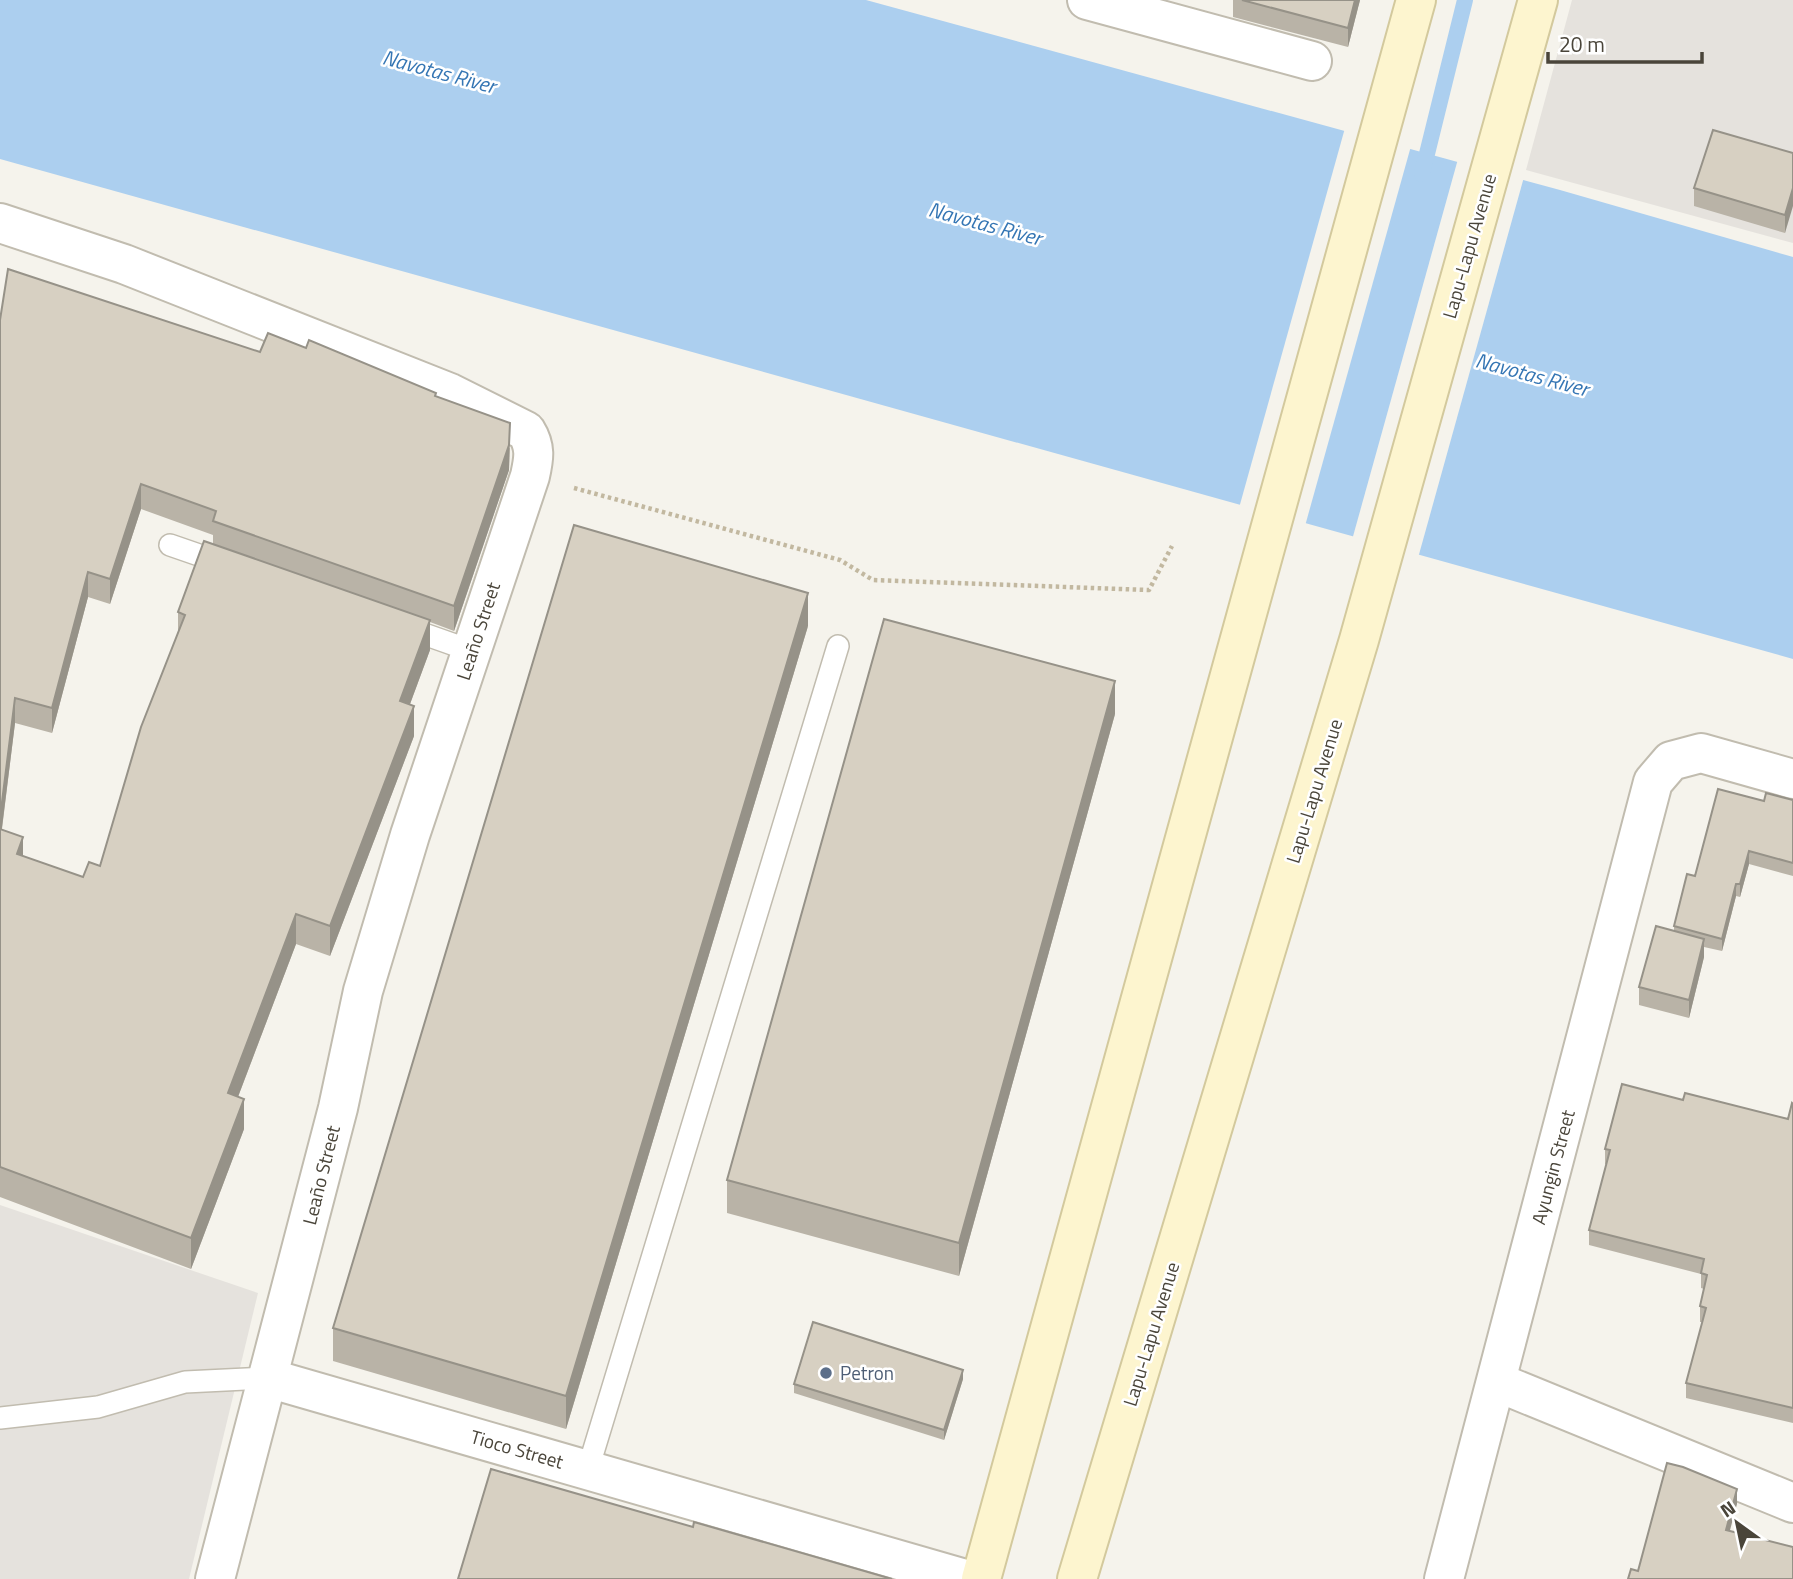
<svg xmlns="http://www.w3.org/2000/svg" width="1793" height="1579" font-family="'Titillium Web',sans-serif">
<rect width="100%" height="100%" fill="#f5f3ec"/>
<g fill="#e5e2dd">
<path d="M 1572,0 L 1793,0 L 1793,243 L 1526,170 Z"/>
<path d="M 0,1205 L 258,1293 L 189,1579 L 0,1579 Z"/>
</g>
<path fill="#accfef" d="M 0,0 L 866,0 L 1560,190 L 1793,257 L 1793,659 L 0,159 Z"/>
<g fill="#f5f3ec">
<path d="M 1345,128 L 1411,146 L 1305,526 L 1239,508 Z"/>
<path d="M 1458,159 L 1524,177 L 1418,558 L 1352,540 Z"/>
</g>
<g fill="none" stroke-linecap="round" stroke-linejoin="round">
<path stroke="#accfef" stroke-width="16" d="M 1422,174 L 1465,0"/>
<defs>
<g id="lane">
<path d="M 170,545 L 225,564"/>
<path d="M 404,627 L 472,651"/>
<path d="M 0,1418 L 98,1407 L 185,1382 L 268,1378"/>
<path d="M 588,1469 L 838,646"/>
</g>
<g id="street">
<path d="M 1087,0 L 1312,61"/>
<path d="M 0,223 L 124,264 L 450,393 L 526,431 C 536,447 534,458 530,476 L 410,835 L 363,991 L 338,1108 L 215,1579"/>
<path d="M 268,1378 L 965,1579"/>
<path d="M 1497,1382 L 1793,1503"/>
<path d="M 1444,1579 L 1653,782 L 1671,761 L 1701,753 L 1793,779"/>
</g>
<g id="secondary">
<path d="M 981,1579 L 1416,0"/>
<path d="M 1077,1579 L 1359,640 L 1538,0"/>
</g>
</defs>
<use href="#lane" stroke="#c1bcaf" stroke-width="24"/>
<use href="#street" stroke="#c1bcaf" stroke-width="42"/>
<use href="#secondary" stroke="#d3c99d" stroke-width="42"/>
<path stroke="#c2b8a0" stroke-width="4.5" stroke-dasharray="3.5 3.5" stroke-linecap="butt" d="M 574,488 L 840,560 L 873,580 L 1149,590 L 1172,546"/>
<use href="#lane" stroke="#fff" stroke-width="21"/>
<use href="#street" stroke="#fff" stroke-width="38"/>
<use href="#secondary" stroke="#fdf5cf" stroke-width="38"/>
</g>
<g fill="#b9b3a7" fill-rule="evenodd">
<path d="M 1233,0 L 1360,0 L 1348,47 L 1233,17 Z"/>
<path d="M 1793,153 L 1785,233 L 1694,206 L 1694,188 Z"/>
<path d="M 0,320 L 260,352 L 306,348 L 436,396 L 510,448 L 509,470 L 454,631 L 430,622 L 430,650 L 410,704 L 414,736 L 330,956 L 296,944 L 238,1097 L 244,1129 L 191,1269 L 0,1197 ZM 141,509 L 213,535 L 213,544 L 178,612 L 178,632 L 100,866 L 83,877 L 23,856 L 2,829 L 15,723 L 52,733 L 88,597 L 110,604 Z"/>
<path d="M 808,626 L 566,1429 L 333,1361 L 333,1328 Z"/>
<path d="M 1115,714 L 959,1276 L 727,1213 L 727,1180 Z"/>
<path d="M 1793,800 L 1793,876 L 1749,864 L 1740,897 L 1736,896 L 1722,951 L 1704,947 L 1704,957 L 1689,1018 L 1639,1005 L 1639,987 L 1674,931 L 1674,926 L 1695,876 L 1764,801 Z"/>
<path d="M 1683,1100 L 1788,1119 L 1793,1104 L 1793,1423 L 1686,1398 L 1686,1383 L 1703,1322 L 1700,1322 L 1700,1306 L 1704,1289 L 1701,1288 L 1701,1274 L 1589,1245 L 1589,1230 L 1606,1164 L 1605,1164 L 1605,1149 Z"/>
<path d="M 963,1379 L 944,1440 L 794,1393 L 794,1384 Z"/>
</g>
<g fill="#969288">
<path d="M 1355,0 L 1360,0 L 1348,47 L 1348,28 Z"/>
<path d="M 1793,188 L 1793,206 L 1785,233 L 1785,215 Z"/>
<path d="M 510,423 L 509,470 L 454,631 L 454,606 Z"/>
<path d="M 141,484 L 141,509 L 110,604 L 110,579 Z"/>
<path d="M 88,572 L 88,597 L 52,733 L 52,708 Z"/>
<path d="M 808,593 L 808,626 L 566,1429 L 566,1396 Z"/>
<path d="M 430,620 L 430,650 L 400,731 L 400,701 Z"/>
<path d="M 1115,681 L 1115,714 L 959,1276 L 959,1243 Z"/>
<path d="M 15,698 L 15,723 L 0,843 L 0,818 Z"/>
<path d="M 414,706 L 414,736 L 330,956 L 330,926 Z"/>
<path d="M 23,837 L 23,867 L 17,854 Z"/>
<path d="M 1749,851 L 1749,864 L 1740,897 L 1740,884 Z"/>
<path d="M 1736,884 L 1736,896 L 1722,951 L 1722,939 Z"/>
<path d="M 296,914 L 296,944 L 228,1123 L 228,1093 Z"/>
<path d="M 1704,939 L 1704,957 L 1689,1018 L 1689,1000 Z"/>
<path d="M 244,1099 L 244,1129 L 191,1269 L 191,1238 Z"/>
<path d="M 963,1370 L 963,1379 L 944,1440 L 944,1430 Z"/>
<path d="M 1737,1489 L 1737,1504 L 1726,1545 L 1726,1530 Z"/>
</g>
<g fill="#d7d0c2" stroke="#969288" stroke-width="2">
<path d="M 1242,0 L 1355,0 L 1348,28 Z"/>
<path d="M 1713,130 L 1793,153 L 1793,188 L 1785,215 L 1694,188 Z"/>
<path d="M 8,269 L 260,352 L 268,333 L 306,348 L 309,340 L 436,393 L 435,396 L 510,423 L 509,445 L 454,606 L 213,521 L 216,511 L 141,484 L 110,579 L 88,572 L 52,708 L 15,698 L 0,818 L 0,320 Z"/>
<path d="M 574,525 L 808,593 L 566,1396 L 333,1328 Z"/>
<path d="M 204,541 L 430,620 L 400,701 L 414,706 L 330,926 L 296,914 L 228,1093 L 244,1099 L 191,1238 L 0,1167 L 0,829 L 23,837 L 17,854 L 83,877 L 89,862 L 100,866 L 141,727 L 185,615 L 178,612 Z"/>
<path d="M 884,619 L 1115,681 L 959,1243 L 727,1180 Z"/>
<path d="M 1718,789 L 1764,801 L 1766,793 L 1793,800 L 1793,863 L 1749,851 L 1740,884 L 1736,884 L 1722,939 L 1674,926 L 1687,874 L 1695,876 Z"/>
<path d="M 1656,926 L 1704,939 L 1689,1000 L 1639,987 Z"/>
<path d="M 1622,1084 L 1683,1100 L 1685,1093 L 1788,1119 L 1792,1103 L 1793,1104 L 1793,1408 L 1686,1383 L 1706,1308 L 1700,1306 L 1707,1275 L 1701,1273 L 1704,1259 L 1589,1230 L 1610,1150 L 1605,1149 Z"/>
<path d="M 813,1322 L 963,1370 L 944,1430 L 794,1384 Z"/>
<path d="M 1667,1463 L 1683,1467 L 1737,1489 L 1726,1530 L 1793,1547 L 1793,1579 L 1628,1579 L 1631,1569 L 1638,1571 Z"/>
<path d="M 491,1469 L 693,1527 L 694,1522 L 892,1579 L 458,1579 Z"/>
</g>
<circle fill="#5c6f8a" stroke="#fff" stroke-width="2.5" cx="826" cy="1373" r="7"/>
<g text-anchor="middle" stroke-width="5" stroke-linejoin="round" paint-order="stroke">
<g font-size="19" fill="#4a453a" stroke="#fff">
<text transform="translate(1469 246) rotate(-74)" y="7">Lapu-Lapu Avenue</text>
<text transform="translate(478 631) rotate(-72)" y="7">Leaño Street</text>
<text transform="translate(1314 791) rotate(-73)" y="7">Lapu-Lapu Avenue</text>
<text transform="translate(1553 1167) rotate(-75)" y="7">Ayungin Street</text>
<text transform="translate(321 1175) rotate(-76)" y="7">Leaño Street</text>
<text transform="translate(1151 1334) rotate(-73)" y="7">Lapu-Lapu Avenue</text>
<text transform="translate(517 1449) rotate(16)" y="7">Tioco Street</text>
</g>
<g font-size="19" fill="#4e5e75" stroke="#fff" text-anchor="start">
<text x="840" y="1380">Petron</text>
</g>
<g font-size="21" font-style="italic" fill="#3576b4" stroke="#fff">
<text transform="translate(439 72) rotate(15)" y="7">Navotas River</text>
<text transform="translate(985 224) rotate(15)" y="7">Navotas River</text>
<text transform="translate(1532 375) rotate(15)" y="7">Navotas River</text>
</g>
</g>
<g transform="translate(1737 1523) rotate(327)" stroke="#ffffff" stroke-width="5" paint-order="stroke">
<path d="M0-5L12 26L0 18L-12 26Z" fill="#4a453a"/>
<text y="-10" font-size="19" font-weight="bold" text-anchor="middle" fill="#4a453a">N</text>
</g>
<path d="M1548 52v10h154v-10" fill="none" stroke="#4a453a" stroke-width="3.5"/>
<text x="1559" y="52" font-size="21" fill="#4a453a" stroke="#ffffff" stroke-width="5" paint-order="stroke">20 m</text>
</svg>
